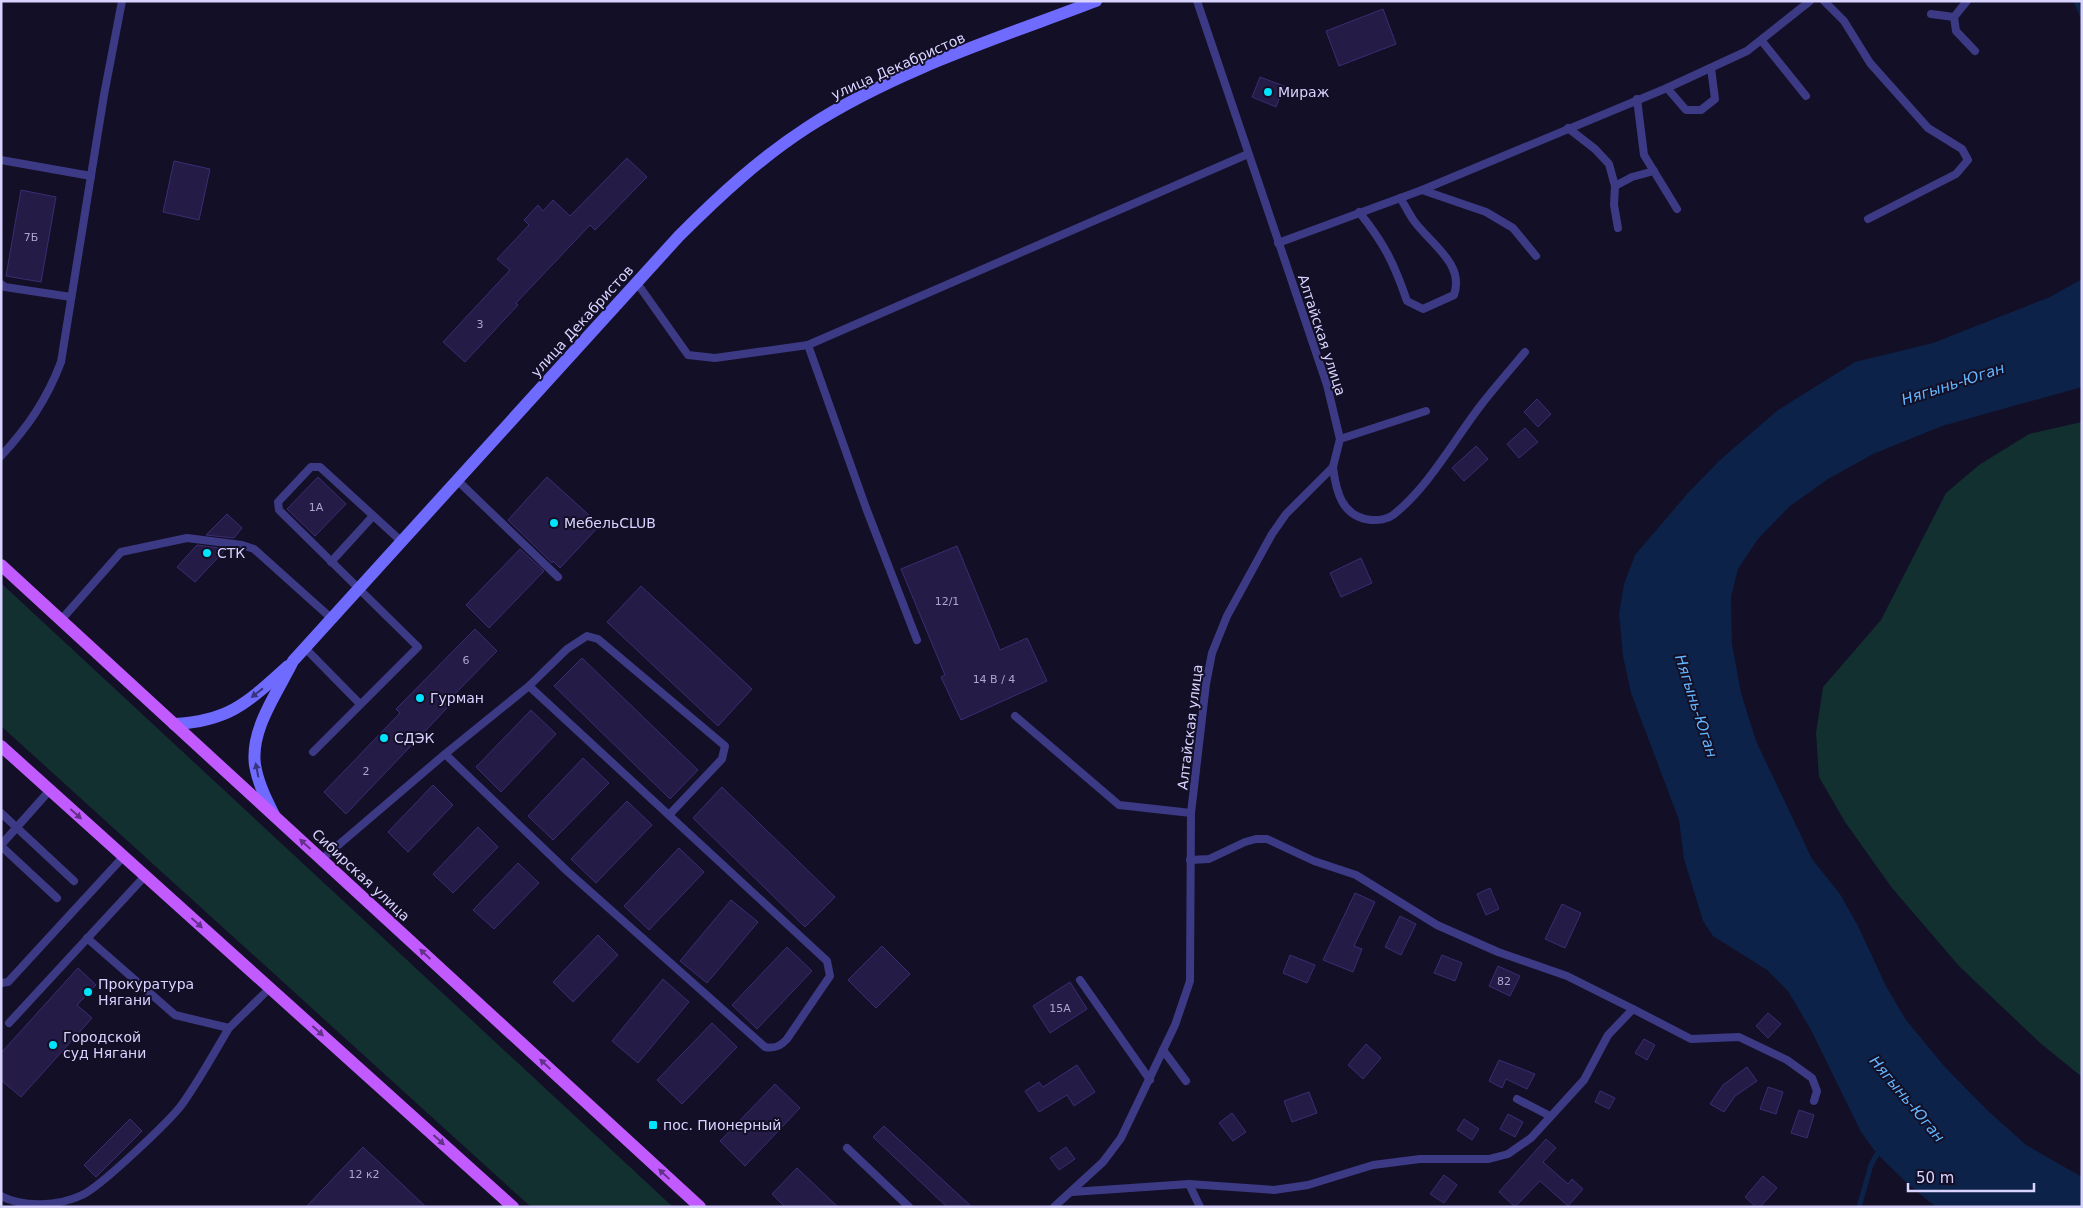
<svg xmlns="http://www.w3.org/2000/svg" width="2083" height="1208" font-family="'DejaVu Sans',sans-serif">
<rect width="100%" height="100%" fill="#130f26"/>
<g fill="#12302f">
<path d="M 2082,422 L 2082,1077 L 2039,1042 L 1959,966 L 1892,888 L 1845,822 L 1819,777 L 1816,733 L 1823,687 L 1881,620 L 1946,493 L 1979,465 L 2029,434 Z"/>
<path d="M 1,583 L 673,1207 L 531,1207 L 1,726 Z"/>
</g>
<path fill="#0c2248" d="M 2082,279 L 2082,387 L 1942,426 L 1873,454 L 1828,479 L 1790,506 L 1758,539 L 1738,569 L 1731,597 L 1732,644 L 1741,693 L 1756,741 L 1812,859 L 1840,894 L 1858,926 L 1886,986 L 1906,1020 L 1945,1067 L 1986,1109 L 2026,1145 L 2082,1177 L 2082,1207 L 1936,1207 L 1908,1184 L 1877,1154 L 1861,1132 L 1811,1030 L 1788,991 L 1767,970 L 1713,936 L 1703,921 L 1684,859 L 1679,820 L 1631,693 L 1623,656 L 1619,614 L 1624,584 L 1635,555 L 1687,494 L 1720,460 L 1778,410 L 1855,362 L 1933,343 L 2050,297 Z"/>
<g fill="none" stroke-linecap="round" stroke-linejoin="round">
<g stroke="#0c2248" stroke-width="5">
<path d="M 2076,1 L 2082,15"/>
<path d="M 1859,1207 L 1871,1165 L 1877,1154"/>
</g>
</g>
<g fill="#241b47" stroke="#3b2d73">
<path d="M 1383,9 L 1396,44 L 1339,66 L 1326,31 Z"/>
<path d="M 1260,77 L 1284,86 L 1276,107 L 1252,97 Z"/>
<path d="M 627,158 L 647,177 L 595,230 L 590,225 L 516,303 L 518,305 L 465,362 L 443,342 L 510,270 L 497,259 L 529,225 L 524,220 L 538,205 L 543,211 L 553,200 L 570,216 Z"/>
<path d="M 174,161 L 210,169 L 199,220 L 163,212 Z"/>
<path d="M 21,190 L 56,197 L 41,282 L 6,276 Z"/>
<path d="M 1537,399 L 1551,414 L 1538,427 L 1524,412 Z"/>
<path d="M 1525,428 L 1538,442 L 1519,458 L 1507,444 Z"/>
<path d="M 1476,446 L 1488,459 L 1464,481 L 1452,468 Z"/>
<path d="M 318,477 L 346,504 L 315,536 L 287,509 Z"/>
<path d="M 547,477 L 600,525 L 560,568 L 553,561 L 552,563 L 508,520 Z"/>
<path d="M 227,514 L 242,528 L 234,538 L 206,535 Z"/>
<path d="M 197,545 L 226,549 L 195,582 L 177,567 Z"/>
<path d="M 957,546 L 1000,650 L 1027,638 L 1047,681 L 961,720 L 941,677 L 945,675 L 901,569 Z"/>
<path d="M 520,549 L 544,571 L 489,628 L 466,605 Z"/>
<path d="M 1361,558 L 1372,583 L 1341,597 L 1330,573 Z"/>
<path d="M 641,586 L 752,689 L 718,726 L 607,622 Z"/>
<path d="M 475,629 L 497,651 L 445,704 L 448,707 L 346,814 L 324,792 L 400,713 L 396,709 Z"/>
<path d="M 582,658 L 698,770 L 670,799 L 554,686 Z"/>
<path d="M 531,710 L 556,734 L 501,792 L 476,767 Z"/>
<path d="M 583,758 L 609,783 L 553,840 L 528,816 Z"/>
<path d="M 433,785 L 453,805 L 408,852 L 388,832 Z"/>
<path d="M 722,787 L 835,897 L 805,927 L 693,818 Z"/>
<path d="M 627,801 L 652,825 L 596,883 L 571,859 Z"/>
<path d="M 478,827 L 498,847 L 453,893 L 433,874 Z"/>
<path d="M 679,848 L 704,872 L 649,930 L 624,906 Z"/>
<path d="M 518,863 L 539,883 L 494,929 L 473,910 Z"/>
<path d="M 1490,888 L 1499,909 L 1486,915 L 1477,894 Z"/>
<path d="M 1355,893 L 1375,902 L 1354,946 L 1362,949 L 1353,972 L 1323,960 Z"/>
<path d="M 731,900 L 758,922 L 707,983 L 680,961 Z"/>
<path d="M 1562,904 L 1581,913 L 1565,948 L 1545,939 Z"/>
<path d="M 1400,916 L 1416,924 L 1401,955 L 1385,947 Z"/>
<path d="M 598,935 L 618,955 L 573,1002 L 553,982 Z"/>
<path d="M 882,946 L 910,974 L 876,1008 L 848,980 Z"/>
<path d="M 787,947 L 812,971 L 757,1029 L 732,1005 Z"/>
<path d="M 1290,955 L 1315,965 L 1307,983 L 1283,973 Z"/>
<path d="M 1442,955 L 1462,963 L 1455,981 L 1434,973 Z"/>
<path d="M 1498,966 L 1520,976 L 1510,996 L 1489,986 Z"/>
<path d="M 78,968 L 96,985 L 77,1005 L 92,1018 L 21,1097 L 1,1080 L 1,1053 Z"/>
<path d="M 663,979 L 689,1002 L 638,1063 L 612,1041 Z"/>
<path d="M 1070,982 L 1087,1009 L 1050,1033 L 1033,1006 Z"/>
<path d="M 1768,1013 L 1781,1024 L 1768,1038 L 1756,1026 Z"/>
<path d="M 712,1023 L 737,1047 L 682,1104 L 657,1080 Z"/>
<path d="M 1644,1039 L 1655,1045 L 1647,1060 L 1635,1053 Z"/>
<path d="M 1366,1044 L 1381,1058 L 1363,1079 L 1348,1065 Z"/>
<path d="M 1499,1060 L 1535,1074 L 1527,1089 L 1506,1079 L 1502,1088 L 1489,1081 Z"/>
<path d="M 1077,1065 L 1095,1092 L 1074,1106 L 1067,1095 L 1039,1112 L 1025,1091 L 1039,1082 L 1043,1087 Z"/>
<path d="M 1747,1067 L 1757,1081 L 1735,1096 L 1724,1112 L 1710,1104 L 1723,1085 Z"/>
<path d="M 775,1084 L 800,1108 L 745,1166 L 720,1141 Z"/>
<path d="M 1768,1087 L 1783,1092 L 1776,1114 L 1760,1109 Z"/>
<path d="M 1600,1091 L 1615,1098 L 1609,1109 L 1595,1102 Z"/>
<path d="M 1309,1092 L 1317,1113 L 1292,1122 L 1284,1101 Z"/>
<path d="M 1799,1110 L 1814,1115 L 1807,1138 L 1791,1133 Z"/>
<path d="M 1232,1113 L 1246,1132 L 1233,1141 L 1219,1123 Z"/>
<path d="M 1508,1114 L 1523,1122 L 1515,1137 L 1500,1129 Z"/>
<path d="M 130,1119 L 142,1131 L 96,1177 L 84,1165 Z"/>
<path d="M 1464,1119 L 1479,1129 L 1472,1140 L 1457,1130 Z"/>
<path d="M 884,1126 L 972,1207 L 947,1207 L 873,1137 Z"/>
<path d="M 1546,1139 L 1556,1148 L 1543,1162 L 1568,1184 L 1572,1179 L 1583,1189 L 1568,1206 L 1540,1181 L 1515,1207 L 1499,1192 Z"/>
<path d="M 363,1147 L 426,1207 L 306,1207 Z"/>
<path d="M 1066,1147 L 1075,1159 L 1059,1170 L 1050,1158 Z"/>
<path d="M 797,1168 L 838,1207 L 785,1207 L 772,1194 Z"/>
<path d="M 1444,1175 L 1457,1185 L 1444,1203 L 1430,1194 Z"/>
<path d="M 1763,1176 L 1777,1188 L 1760,1207 L 1756,1207 L 1745,1197 Z"/>
</g>
<g fill="none" stroke-linecap="round" stroke-linejoin="round">
<g stroke="#3d3a85" stroke-width="8">
<path d="M 1824,1 L 1844,21 L 1870,63 L 1928,128 L 1962,149 L 1968,160 L 1956,174 L 1868,219"/>
<path d="M 1931,14 L 1954,17 L 1967,1"/>
<path d="M 1954,17 L 1956,31 L 1975,51"/>
<path d="M 1761,40 L 1806,96"/>
<path d="M 1667,88 L 1686,110 L 1701,110 L 1715,99 L 1711,68"/>
<path d="M 1637,99 L 1644,155 L 1677,209"/>
<path d="M 1568,128 L 1595,149 L 1609,164 L 1615,186 L 1614,205 L 1618,228"/>
<path d="M 1,160 L 91,176"/>
<path d="M 1615,186 L 1632,177 L 1654,171"/>
<path d="M 1422,190 L 1486,212 L 1513,228 L 1536,256"/>
<path d="M 1359,212 C 1384,243 1394,263 1407,301 L 1423,309 L 1454,295 C 1465,264 1430,243 1414,221 C 1409,214 1405,205 1400,198"/>
<path d="M 1278,243 L 1422,190 L 1667,88 L 1747,51 L 1810,1"/>
<path d="M 637,283 L 688,355 L 715,358 L 808,345"/>
<path d="M 1,284 L 5,287 L 71,297"/>
<path d="M 1340,439 L 1426,411"/>
<path d="M 1,456 C 28,427 47,399 61,362 L 104,95 L 122,1"/>
<path d="M 1333,467 C 1336,492 1342,517 1371,520 C 1380,520 1386,520 1393,515 C 1428,488 1454,440 1481,405 C 1495,387 1510,370 1525,352"/>
<path d="M 457,480 L 558,577"/>
<path d="M 331,562 L 373,516"/>
<path d="M 61,620 L 121,552 L 187,538 L 242,545 L 254,549 L 331,618"/>
<path d="M 917,640 L 866,508 L 808,345 L 1248,154"/>
<path d="M 305,648 L 360,704"/>
<path d="M 529,686 L 567,649 L 587,636 L 598,639 L 725,746 L 722,759 L 669,815"/>
<path d="M 1015,716 L 1119,805 L 1191,813"/>
<path d="M 313,752 L 418,647 L 279,510 L 278,502 L 311,467 L 320,467 L 401,541"/>
<path d="M 1,813 L 74,881"/>
<path d="M 1,845 L 50,790"/>
<path d="M 1,846 L 57,898"/>
<path d="M 322,859 L 445,754 L 529,686 L 827,961 L 830,976 L 787,1039 C 781,1046 775,1049 765,1047 L 567,871 L 445,754"/>
<path d="M 1190,860 L 1209,859 L 1245,842 L 1256,839 L 1267,839 L 1314,861 L 1356,875 L 1437,925 L 1498,952 L 1567,976 L 1633,1009"/>
<path d="M 87,938 L 175,1015 L 229,1028 L 270,988"/>
<path d="M 1080,980 L 1150,1080"/>
<path d="M 1,983 L 8,982 L 124,856"/>
<path d="M 9,1023 L 145,876"/>
<path d="M 1163,1050 L 1186,1081"/>
<path d="M 1517,1099 L 1550,1116"/>
<path d="M 847,1148 L 909,1207"/>
<path d="M 1189,1184 L 1200,1207"/>
<path d="M 1072,1192 L 1189,1184 L 1274,1190 L 1308,1185 L 1373,1165 L 1420,1159 L 1489,1159 L 1508,1154 L 1531,1138 L 1584,1080 L 1608,1035 L 1633,1009 L 1691,1039 L 1739,1037 L 1787,1060 L 1812,1078 L 1817,1091 L 1814,1101"/>
<path d="M 1,1196 C 24,1208 59,1206 82,1195 C 99,1188 172,1119 183,1103 C 200,1079 214,1053 229,1028"/>
<path d="M 1054,1207 L 1103,1162 L 1121,1138 L 1175,1025 L 1190,981 L 1191,813 L 1206,684 L 1212,653 L 1227,616 L 1272,534 L 1286,514 L 1333,467 L 1340,439 L 1327,385 L 1197,1"/>
</g>
<g stroke="#6f6bff" stroke-width="12">
<path d="M 174,724 C 230,721 248,702 288,666"/>
<path d="M 274,815 C 266,799 258,783 255,765 C 250,729 278,692 293,661 L 679,236 C 719,196 760,158 808,127 C 896,70 999,38 1096,1"/>
</g>
<g stroke="#c25bff" stroke-width="12">
<path d="M 1,565 L 700,1207"/>
<path d="M 1,746 L 513,1207"/>
</g>
</g>
<defs><path id="oneway-solid" d="M-6-.8H1V-3.2L6.5 0L1 3.2V.8H-6Z" transform="scale(1.25)"/></defs>
<g fill="#38347d">
<use href="#oneway-solid" transform="translate(257 693) rotate(142)"/>
<use href="#oneway-solid" transform="translate(257 770) rotate(-101)"/>
</g>
<g fill="#623188">
<use href="#oneway-solid" transform="translate(76 814) rotate(42)"/>
<use href="#oneway-solid" transform="translate(305 844) rotate(-138)"/>
<use href="#oneway-solid" transform="translate(197 923) rotate(42)"/>
<use href="#oneway-solid" transform="translate(425 954) rotate(-137)"/>
<use href="#oneway-solid" transform="translate(318 1031) rotate(42)"/>
<use href="#oneway-solid" transform="translate(545 1064) rotate(-137)"/>
<use href="#oneway-solid" transform="translate(439 1140) rotate(42)"/>
<use href="#oneway-solid" transform="translate(664 1174) rotate(-137)"/>
</g>
<g fill="#00e5ff" stroke="#130f26" stroke-width="2">
<circle cx="1268" cy="92" r="5"/>
<circle cx="554" cy="523" r="5"/>
<circle cx="207" cy="553" r="5"/>
<circle cx="420" cy="698" r="5"/>
<circle cx="384" cy="738" r="5"/>
<circle cx="88" cy="992" r="5"/>
<circle cx="53" cy="1045" r="5"/>
<rect x="648" y="1120" width="10" height="10" rx="2.5"/>
</g>
<g text-anchor="middle" stroke-width="4" stroke-linejoin="round" paint-order="stroke">
<g font-size="11" fill="#aca6d1">
<text x="31" y="241">7Б</text>
<text x="480" y="328">3</text>
<text x="316" y="511">1А</text>
<text x="947" y="605">12/1</text>
<text x="466" y="664">6</text>
<text x="994" y="683">14 В / 4</text>
<text x="366" y="775">2</text>
<text x="1504" y="985">82</text>
<text x="1060" y="1012">15А</text>
<text x="364" y="1178">12 к2</text>
</g>
<g font-size="14" fill="#d9d4ff" stroke="#130f26">
<text transform="translate(898 66) rotate(-24)" y="5">улица Декабристов</text>
<text transform="translate(582 321) rotate(-48)" y="5">улица Декабристов</text>
<text transform="translate(1322 335) rotate(72)" y="5">Алтайская улица</text>
<text transform="translate(1190 727) rotate(-83)" y="5">Алтайская улица</text>
<text transform="translate(361 875) rotate(43)" y="5">Сибирская улица</text>
</g>
<g font-size="14" fill="#d9d4ff" stroke="#130f26" text-anchor="start">
<text x="1278" y="97">Мираж</text>
<text x="564" y="528">МебельCLUB</text>
<text x="217" y="558">СТК</text>
<text x="430" y="703">Гурман</text>
<text x="394" y="743">СДЭК</text>
<text x="98" y="989">Прокуратура<tspan x="98" dy="16">Нягани</tspan></text>
<text x="63" y="1042">Городской<tspan x="63" dy="16">суд Нягани</tspan></text>
<text x="663" y="1130">пос. Пионерный</text>
</g>
<g font-size="15" font-style="italic" fill="#62b6ff" stroke="#130f26">
<text transform="translate(1953 384) rotate(-18)" y="5">Нягынь-Юган</text>
<text transform="translate(1696 706) rotate(72)" y="5">Нягынь-Юган</text>
<text transform="translate(1907 1099) rotate(50)" y="5">Нягынь-Юган</text>
</g>
</g>
<rect width="2083" height="1208" fill="none" stroke="#d9d4ff" stroke-width="5"/>
<path d="M1908 1183v8h126v-8" fill="none" stroke="#d9d4ff" stroke-width="2.5"/>
<text x="1916" y="1183" font-size="15" fill="#d9d4ff" stroke="#130f26" stroke-width="4" paint-order="stroke">50 m</text>
</svg>
